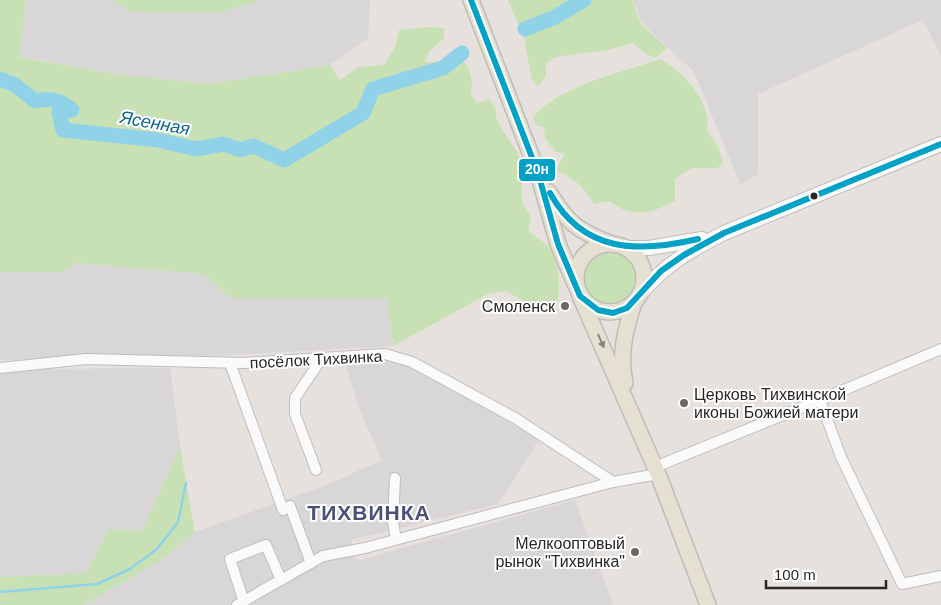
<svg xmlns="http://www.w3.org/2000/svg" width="941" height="605" font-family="Arial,sans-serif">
<rect width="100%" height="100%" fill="#e6e1dc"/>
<g fill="#d9d6d8">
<path d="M 26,0 L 113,0 L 133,12 L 220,13 L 261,0 L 370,0 L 368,38 L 330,65 L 209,84 L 115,74 L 18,56 Z"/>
<path d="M 633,0 L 941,0 L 941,56 L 923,20 L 758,94 L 758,174 L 740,184 L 694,72 L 641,22 Z"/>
<path d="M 75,263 L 203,274 L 230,298 L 387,298 L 393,346 L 234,355 L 0,360 L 0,272 L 62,272 Z"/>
<path d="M 345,361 L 408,361 L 539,440 L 498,504 L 351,540 L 356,561 L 575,500 L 613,605 L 82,605 L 157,563 L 195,532 L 329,484 L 382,460 L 359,409 Z"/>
<path d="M 170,368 L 180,447 L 142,531 L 108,529 L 86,573 L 0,577 L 0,372 L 21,369 Z"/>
</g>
<g fill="#c8e1b4">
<path d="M 0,0 L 26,0 L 19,57 L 115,74 L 209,84 L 330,65 L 340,80 L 359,67 L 384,65 L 395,47 L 399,30 L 428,27 L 444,28 L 444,38 L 429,52 L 425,62 L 440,62 L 454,53 C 469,66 474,74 471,94 L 477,103 L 489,99 L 495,107 L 497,121 L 517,152 L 524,169 L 521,191 L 523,205 L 531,216 L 528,230 C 534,236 545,242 549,248 C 561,262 560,289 557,306 L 547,311 L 522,300 L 506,291 L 490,293 L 393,346 L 387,298 L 230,298 L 203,274 L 75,263 L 62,272 L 0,272 Z"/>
<path d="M 113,0 L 261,0 L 220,13 L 132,12 Z"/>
<path d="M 508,0 L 632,0 L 640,23 L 667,48 L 656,58 L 646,54 L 633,43 L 608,50 L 555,57 L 546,64 L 546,76 L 538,86 L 532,80 L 524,38 Z"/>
<path d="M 661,59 C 686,75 711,100 707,131 L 718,146 L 723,162 L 718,168 L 692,168 L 675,179 L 675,201 C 653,213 630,219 610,201 L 594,204 C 584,187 575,178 556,171 L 565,153 L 556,152 L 545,138 L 544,127 L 536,125 L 533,117 C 560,85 623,72 661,59 Z"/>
<circle cx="610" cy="279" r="29"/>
<path d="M 180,447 L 195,532 L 157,563 L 82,605 L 0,605 L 0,577 L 86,573 L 108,529 L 142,531 Z"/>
</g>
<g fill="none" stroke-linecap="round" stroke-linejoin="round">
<path stroke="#90d2e7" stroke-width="2.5" d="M 0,592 L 97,584 L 130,569 L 157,549 L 178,522 L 186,483"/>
<g stroke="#90d2e7" stroke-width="15">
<path d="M 525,29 L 553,18 L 584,0"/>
<path d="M 0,79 L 15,85 L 35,101 C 51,98 59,99 72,110 L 59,112 L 63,130 L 158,140 L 196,149 L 224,144 L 240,150 L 254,146 L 284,160 L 363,113 L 373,89 L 443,68 L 462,53"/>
</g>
<defs>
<g id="minor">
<path d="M 230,363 L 283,510 L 290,506 L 311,563"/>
<path d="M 0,368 L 86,359 L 243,363 L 385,354 L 412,362 L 515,418 L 613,482 L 658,474"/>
<path d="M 820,400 L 841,457 L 902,584 L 941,576"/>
<path d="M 655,467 L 820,400 L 941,349"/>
<path d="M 316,470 L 295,414 L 295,398 L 322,358"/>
<path d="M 395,478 L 393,522 L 396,539"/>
<path d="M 244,602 L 230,559 L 266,545 L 281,580"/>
<path d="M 237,605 L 323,556 L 365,548 L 613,482"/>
</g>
<g id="secondary">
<path d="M 626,248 L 649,248 L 702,239"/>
<path d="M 641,293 C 667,263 689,251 724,233 L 941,144"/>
</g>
<g id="primary">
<path d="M 471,0 L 538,173 L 558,244 L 577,288"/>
<path d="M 549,192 C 568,223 577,231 612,244"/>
<circle cx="610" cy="278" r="34"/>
<path d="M 580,296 L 658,474 L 708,605"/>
<path d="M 625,383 C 619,355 625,330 634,303"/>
</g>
</defs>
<use href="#minor" stroke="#bfbdbe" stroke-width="12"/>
<use href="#secondary" stroke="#bfbdbe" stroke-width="16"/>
<use href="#primary" stroke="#bfbdbb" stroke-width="18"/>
<use href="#minor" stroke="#fbfafa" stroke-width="10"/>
<use href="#secondary" stroke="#fbfafa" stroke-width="14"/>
<use href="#primary" stroke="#e5e0d2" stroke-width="15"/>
<defs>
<g id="bus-1">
<path d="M 471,0 L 538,173 L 558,244 L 580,296 L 598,310 L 613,313 L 627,308 L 661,271 L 684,255 L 724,233 L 941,144"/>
<path d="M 550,193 C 583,253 638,253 698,239"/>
</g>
</defs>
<use href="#bus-1" stroke="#fff" stroke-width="10"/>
<use href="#bus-1" stroke="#02a2c6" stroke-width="6"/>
</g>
<defs><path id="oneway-solid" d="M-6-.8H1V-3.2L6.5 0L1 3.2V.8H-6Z" transform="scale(1.25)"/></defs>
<use fill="#86847c" href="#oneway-solid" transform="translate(601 341) rotate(66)"/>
<circle fill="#272727" stroke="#fff" stroke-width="2" cx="814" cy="196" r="4.5"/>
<g fill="#6a6866" stroke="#fff" stroke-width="2">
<circle cx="565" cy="306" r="5"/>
<circle cx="684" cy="403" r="5"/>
<circle cx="635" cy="552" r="5"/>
</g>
<g text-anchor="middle" stroke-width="4" stroke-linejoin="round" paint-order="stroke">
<g font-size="16" fill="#272727" stroke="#fff" text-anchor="end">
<text x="555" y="312">Смоленск</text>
<text x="694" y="400" text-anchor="start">Церковь Тихвинской<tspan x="694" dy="18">иконы Божией матери</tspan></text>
<text x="625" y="549">Мелкооптовый<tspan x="625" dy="18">рынок "Тихвинка"</tspan></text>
</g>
<g font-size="16" fill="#272727" stroke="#fff">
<text transform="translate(316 359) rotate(-3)" y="6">посёлок Тихвинка</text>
</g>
<g font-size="18" font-style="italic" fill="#0e6794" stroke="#fff">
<text transform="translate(155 123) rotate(10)" y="6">Ясенная</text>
</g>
<g font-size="21" font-weight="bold" letter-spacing="1" fill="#495177" stroke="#fff">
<text x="369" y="520">ТИХВИНКА</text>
</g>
</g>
<rect stroke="#fff" stroke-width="2" x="518" y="158" width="38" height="24" rx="5" fill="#02a2c6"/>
<g font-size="14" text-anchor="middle" font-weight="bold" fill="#fff">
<text x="537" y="174">20н</text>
</g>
<path d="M766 580v8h120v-8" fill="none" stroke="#272727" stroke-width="2.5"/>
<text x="774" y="580" font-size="15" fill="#272727" stroke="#ffffff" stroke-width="4" paint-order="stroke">100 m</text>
</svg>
